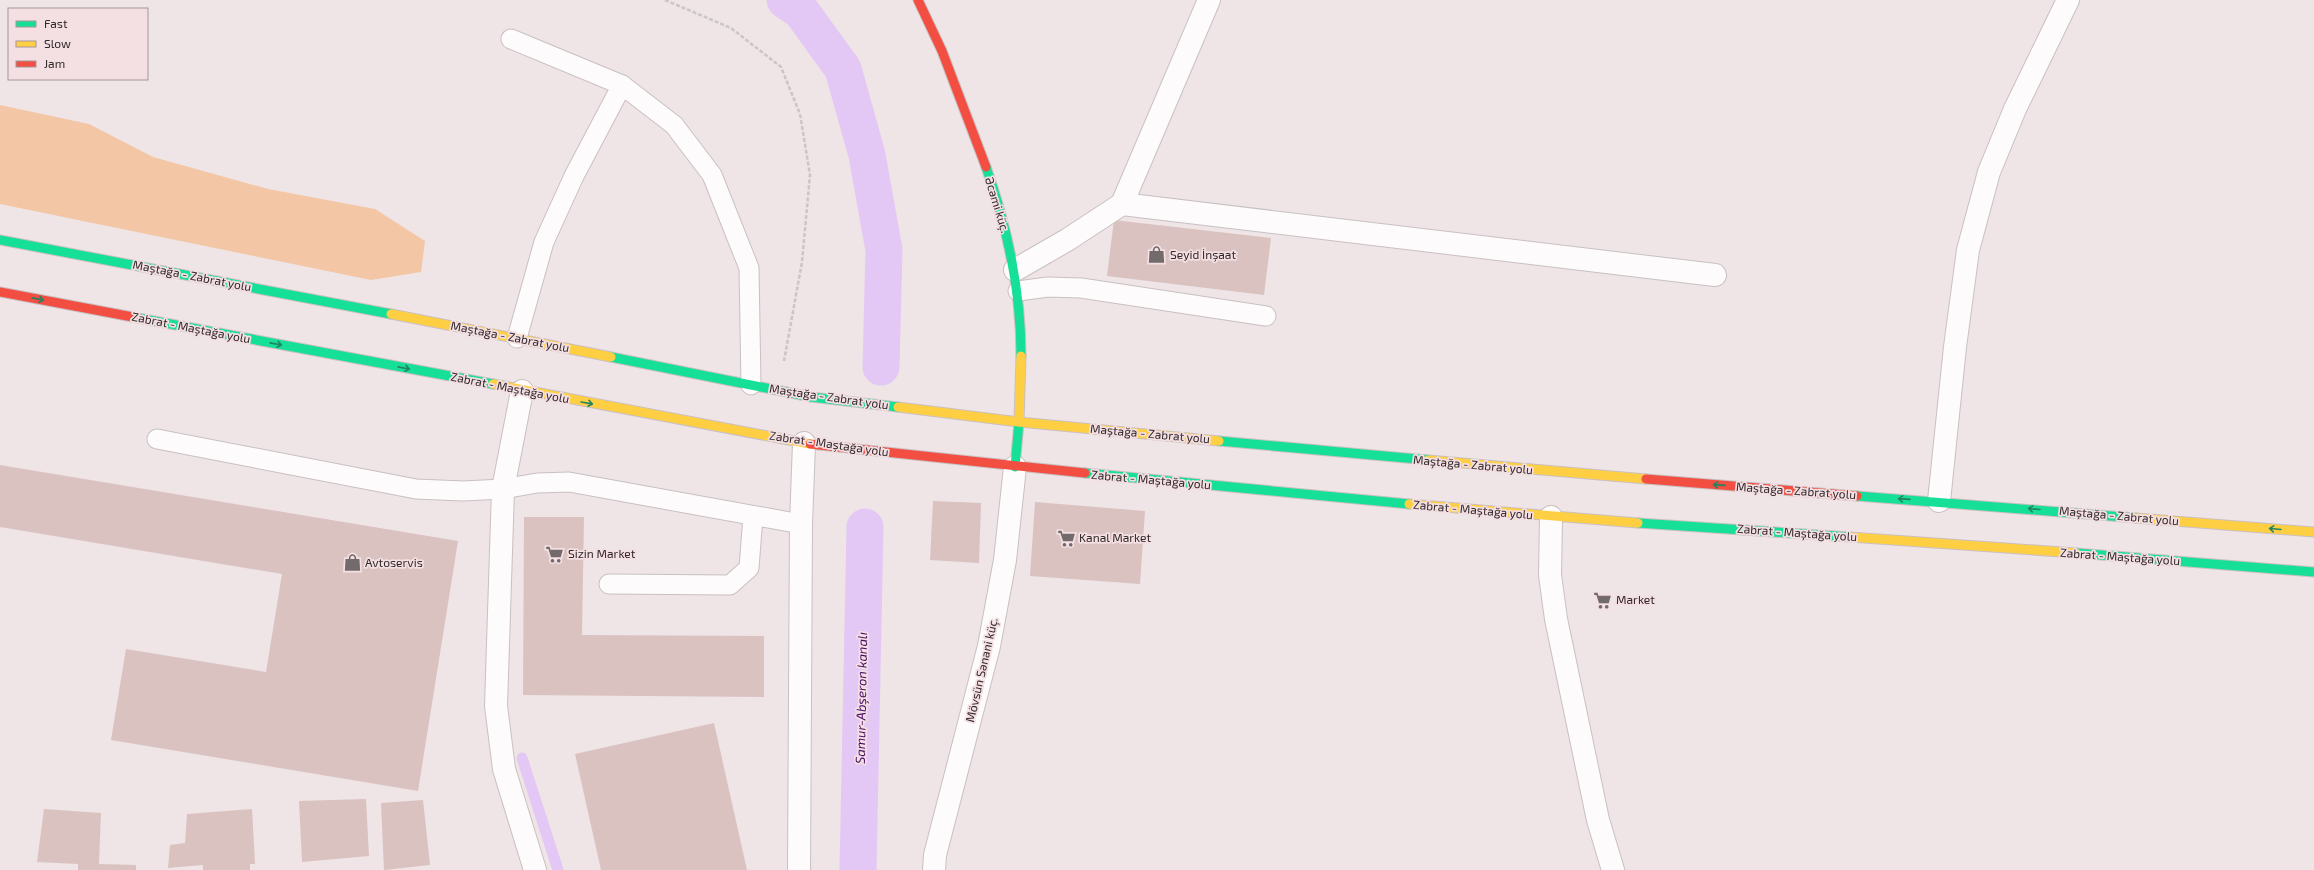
<svg xmlns="http://www.w3.org/2000/svg" width="2314" height="870" font-family="'Exo 2',sans-serif">
<rect width="100%" height="100%" fill="#efe4e6"/>
<path fill="#f3c6a6" d="M 0,105 L 89,124 L 153,157 L 268,189 L 375,209 L 425,241 L 421,272 L 371,280 L 0,204 Z"/>
<g fill="none" stroke-linecap="round" stroke-linejoin="round">
<path stroke="#e3c8f5" stroke-width="11" d="M 522,758 L 558,870"/>
<g stroke="#e3c8f5" stroke-width="37">
<path d="M 785,0 L 801,11 L 843,69 L 867,155 L 884,250 L 881,367"/>
<path d="M 858,870 L 865,527"/>
</g>
</g>
<g fill="#dac2c0">
<path d="M 1114,220 L 1271,238 L 1264,295 L 1107,276 Z"/>
<path d="M 0,465 L 458,541 L 418,791 L 111,740 L 126,649 L 266,672 L 282,574 L 0,527 Z"/>
<path d="M 933,501 L 981,503 L 979,563 L 930,560 Z"/>
<path d="M 1035,502 L 1145,511 L 1140,584 L 1030,576 Z"/>
<path d="M 524,517 L 584,517 L 582,635 L 764,636 L 764,697 L 523,695 Z"/>
<path d="M 714,723 L 747,870 L 601,870 L 575,754 Z"/>
<path d="M 366,799 L 369,856 L 302,862 L 299,801 Z"/>
<path d="M 423,800 L 430,865 L 384,870 L 381,803 Z"/>
<path d="M 44,809 L 101,813 L 99,864 L 136,865 L 136,870 L 78,870 L 78,864 L 37,862 Z"/>
<path d="M 252,809 L 255,864 L 250,864 L 250,870 L 203,870 L 203,865 L 168,868 L 170,845 L 185,843 L 187,814 Z"/>
</g>
<g fill="none" stroke-linecap="round" stroke-linejoin="round">
<defs>
<g id="lane">
<path d="M 511,39 L 622,85 L 674,125 L 712,175 L 749,268 L 751,385"/>
<path d="M 1018,291 L 1048,287 L 1081,288 L 1266,316"/>
<path d="M 517,338 L 544,242 L 574,176 L 622,85"/>
<path d="M 157,439 L 416,489 L 463,491 L 503,489 L 537,483 L 569,482 L 801,524"/>
<path d="M 609,584 L 730,585 L 749,568 L 753,516"/>
</g>
<g id="street">
<path d="M 1122,204 L 1715,275"/>
<path d="M 1015,270 L 1067,240 L 1122,204 L 1209,0"/>
<path d="M 522,391 L 503,489 L 496,706 L 504,769 L 535,870"/>
<path d="M 1939,501 L 1955,347 L 1968,250 L 1989,172 L 2015,109 L 2068,0"/>
<path d="M 1551,517 L 1550,575 L 1556,619 L 1598,820 L 1613,870"/>
<path d="M 799,870 L 801,524 L 804,443"/>
<path d="M 934,870 L 935,855 L 989,646 L 1005,560 L 1015,467"/>
</g>
<g id="fast">
<path d="M 986,167 C 1008,229 1021,290 1021,356"/>
<path d="M 0,240 L 391,314"/>
<path d="M 138,318 L 493,384"/>
<path d="M 611,357 L 811,397 L 898,407"/>
<path d="M 1219,441 L 1428,460"/>
<path d="M 1015,467 L 1019,422"/>
<path d="M 1085,473 L 1409,504"/>
<path d="M 1857,496 L 2136,518"/>
<path d="M 1638,523 L 1850,537"/>
<path d="M 2076,553 L 2314,572"/>
</g>
<g id="slow">
<path d="M 391,314 L 611,357"/>
<path d="M 493,384 L 810,444"/>
<path d="M 898,407 L 1019,422 L 1219,441"/>
<path d="M 1019,422 L 1021,356"/>
<path d="M 1428,460 L 1646,479"/>
<path d="M 1409,504 L 1638,523"/>
<path d="M 2136,518 L 2314,532"/>
<path d="M 1850,537 L 2076,553"/>
</g>
<g id="jam">
<path d="M 918,0 L 942,51 L 986,167"/>
<path d="M 0,292 L 138,318"/>
<path d="M 810,444 L 1085,473"/>
<path d="M 1646,479 L 1857,496"/>
</g>
</defs>
<use href="#lane" stroke="#c9c0c2" stroke-width="21"/>
<use href="#street" stroke="#c9c0c2" stroke-width="24"/>
<use href="#fast" stroke="#c9c0c2" stroke-width="11"/>
<use href="#slow" stroke="#c9c0c2" stroke-width="11"/>
<use href="#jam" stroke="#c9c0c2" stroke-width="11"/>
<path stroke="#cac5c6" stroke-width="2.5" stroke-dasharray="4 2" stroke-linecap="butt" d="M 665,0 L 731,28 L 781,67 L 800,114 L 810,175 L 802,262 L 784,361"/>
<use href="#lane" stroke="#fdfbfb" stroke-width="19"/>
<use href="#street" stroke="#fdfbfb" stroke-width="22"/>
<use href="#fast" stroke="#16e098" stroke-width="9"/>
<use href="#slow" stroke="#ffcf43" stroke-width="9"/>
<use href="#jam" stroke="#f24e42" stroke-width="9"/>
</g>
<defs><path id="oneway-shaft" d="M-6 0H5M1.5-3L5.5 0L1.5 3" fill="none" stroke-width="1.6" stroke-linecap="round" stroke-linejoin="round"/></defs>
<g stroke="#238461">
<use href="#oneway-shaft" transform="translate(38 299) rotate(11)"/>
<use href="#oneway-shaft" transform="translate(276 344) rotate(11)"/>
<use href="#oneway-shaft" transform="translate(404 368) rotate(11)"/>
<use href="#oneway-shaft" transform="translate(587 403) rotate(10)"/>
<use href="#oneway-shaft" transform="translate(1719 485) rotate(-176)"/>
<use href="#oneway-shaft" transform="translate(1904 499) rotate(-176)"/>
<use href="#oneway-shaft" transform="translate(2034 509) rotate(-175)"/>
<use href="#oneway-shaft" transform="translate(2275 529) rotate(-175)"/>
</g>
<defs>
<symbol id="shop-bare" viewBox="-9 -9 18 18"><path d="M-5-2.5h2.3a2.7 3.5 0 0 1 5.4 0H5L5.5 6h-11ZM-1.5-2.5h3a1.5 2.3 0 0 0-3 0Z" fill="#736a6c" stroke="#f4dfe3" stroke-width="2.5" paint-order="stroke"/></symbol>
<symbol id="supermarket-bare" viewBox="-9 -9 18 18"><path d="M-6-5.5h2.5l.6 2H6L4.5 2H-2.5L-4.4-4H-6ZM-1.5 3.2a1.3 1.3 0 1 0 .1 0ZM3 3.2a1.3 1.3 0 1 0 .1 0Z" fill="#736a6c" stroke="#f4dfe3" stroke-width="2.5" paint-order="stroke"/></symbol>
</defs>
<g fill-rule="evenodd">
<use href="#shop-bare" x="1144" y="242" width="25" height="25"/>
<use href="#supermarket-bare" x="1054" y="526" width="25" height="25"/>
<use href="#supermarket-bare" x="542" y="542" width="25" height="25"/>
<use href="#shop-bare" x="340" y="550" width="25" height="25"/>
<use href="#supermarket-bare" x="1590" y="588" width="25" height="25"/>
</g>
<g text-anchor="middle" stroke-width="3.5" stroke-linejoin="round" paint-order="stroke">
<g font-size="12" fill="#30282a" stroke="#f4dfe3">
<text transform="translate(997 205) rotate(73)" y="4">Əcəmi küç.</text>
<text transform="translate(192 276) rotate(11)" y="4">Maştağa - Zabrat yolu</text>
<text transform="translate(191 328) rotate(11)" y="4">Zabrat - Maştağa yolu</text>
<text transform="translate(510 337) rotate(11)" y="4">Maştağa - Zabrat yolu</text>
<text transform="translate(510 388) rotate(11)" y="4">Zabrat - Maştağa yolu</text>
<text transform="translate(829 397) rotate(8)" y="4">Maştağa - Zabrat yolu</text>
<text transform="translate(1150 434) rotate(5)" y="4">Maştağa - Zabrat yolu</text>
<text transform="translate(829 444) rotate(8)" y="4">Zabrat - Maştağa yolu</text>
<text transform="translate(1473 465) rotate(5)" y="4">Maştağa - Zabrat yolu</text>
<text transform="translate(1151 480) rotate(5)" y="4">Zabrat - Maştağa yolu</text>
<text transform="translate(1796 491) rotate(4)" y="4">Maştağa - Zabrat yolu</text>
<text transform="translate(1473 510) rotate(5)" y="4">Zabrat - Maştağa yolu</text>
<text transform="translate(2119 516) rotate(5)" y="4">Maştağa - Zabrat yolu</text>
<text transform="translate(1797 533) rotate(4)" y="4">Zabrat - Maştağa yolu</text>
<text transform="translate(2120 557) rotate(4)" y="4">Zabrat - Maştağa yolu</text>
<text transform="translate(982 670) rotate(-77)" y="4">Mövsün Sənani küç.</text>
</g>
<g font-size="12" fill="#30282a" stroke="#f4dfe3" text-anchor="start">
<text x="1170" y="259">Seyid İnşaat</text>
<text x="1079" y="542">Kanal Market</text>
<text x="568" y="558">Sizin Market</text>
<text x="365" y="567">Avtoservis</text>
<text x="1616" y="604">Market</text>
</g>
<g font-size="13" font-style="italic" fill="#460a67" stroke="#f4dfe3">
<text transform="translate(861 698) rotate(-89)" y="5">Samur-Abşeron kanalı</text>
</g>
</g>
<rect x="8" y="8" width="140" height="72" fill="#f4dfe3" stroke="#a69699"/>
<rect x="16" y="21" width="20" height="6" fill="#16e098" stroke="#a69699"/>
<text x="44" y="28" font-size="12" fill="#30282a">Fast</text>
<rect x="16" y="41" width="20" height="6" fill="#ffcf43" stroke="#a69699"/>
<text x="44" y="48" font-size="12" fill="#30282a">Slow</text>
<rect x="16" y="61" width="20" height="6" fill="#f24e42" stroke="#a69699"/>
<text x="44" y="68" font-size="12" fill="#30282a">Jam</text>
</svg>
